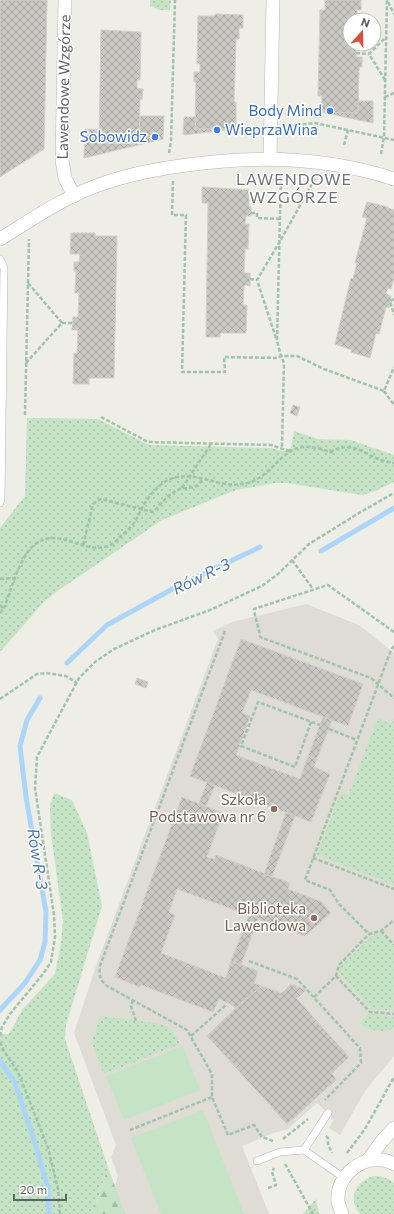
<svg xmlns="http://www.w3.org/2000/svg" width="394" height="1214" font-family="Commissioner,sans-serif">
<defs>
<pattern id="grass-dots" width="8" height="8" patternUnits="userSpaceOnUse"><rect width="8" height="8" fill="#c5e4c6"/><path d="M2 2h.1M6 6h.1" fill="none" stroke="#a3bca4" stroke-width="1.8" stroke-linecap="round"/></pattern>
<pattern id="forest-firs" width="22" height="20" patternUnits="userSpaceOnUse"><rect width="22" height="20" fill="#c5e4c6"/><path d="M5 1l3.5 6h-7zM16 11l3.5 6h-7z" fill="#a3bca4"/></pattern>
<pattern id="building-cross-hatch" width="8" height="8" patternUnits="userSpaceOnUse"><rect width="8" height="8" fill="#cac8c2"/><path d="M0 0l8 8M0 8l8-8" fill="none" stroke="#a7a6a1"/></pattern>
</defs>
<rect width="100%" height="100%" fill="#eeede6"/>
<path fill="#dedcd4" d="M 306,604 L 359,625 L 394,653 L 394,1056 L 365,1091 L 340,1135 L 329,1128 L 334,1120 L 317,1103 L 288,1129 L 273,1133 L 242,1146 L 269,1214 L 125,1214 L 114,1188 L 118,1176 L 111,1157 L 116,1145 L 74,1033 L 96,966 L 218,639 L 213,631 L 232,622 Z"/>
<g fill="url(#grass-dots)">
<path d="M 150,0 L 171,0 L 170,10 L 159,10 L 150,6 Z"/>
<path d="M 27,418 L 98,419 L 149,445 L 271,448 L 283,451 L 291,448 L 294,431 L 318,439 L 351,440 L 394,455 L 394,482 L 375,491 L 362,495 L 287,483 L 275,483 L 236,490 L 162,520 L 87,571 L 56,592 L 43,603 L 0,652 L 0,528 L 25,496 Z"/>
<path d="M 394,717 L 394,885 L 320,856 L 317,854 L 341,793 L 348,796 L 378,718 L 391,724 Z"/>
<path d="M 54,793 L 72,800 L 87,833 L 102,906 L 66,1025 L 65,1039 L 108,1167 L 93,1214 L 0,1214 L 0,1034 L 9,1034 L 22,1010 L 55,974 L 61,943 L 63,921 L 51,834 L 50,805 Z"/>
<path d="M 374,934 L 381,934 L 394,947 L 393,1011 L 371,1009 L 339,973 L 340,967 Z"/>
<path d="M 369,1014 L 394,1017 L 394,1028 C 381,1034 370,1031 359,1023 Z"/>
<path d="M 100,1016 L 161,1024 L 171,1028 L 180,1044 L 104,1074 L 92,1043 Z"/>
<path d="M 374,1176 C 382,1176 388,1178 394,1183 L 394,1214 L 360,1214 C 347,1198 356,1181 374,1176 Z"/>
<path d="M 316,1199 L 319,1214 L 303,1214 Z"/>
</g>
<path fill="url(#forest-firs)" d="M 108,1167 L 125,1214 L 93,1214 Z"/>
<g fill="#c5e4c6">
<path d="M 183,1046 L 200,1090 L 124,1120 L 106,1076 Z"/>
<path d="M 203,1110 L 244,1214 L 161,1214 L 131,1138 Z"/>
</g>
<g fill="none" stroke-linecap="round" stroke-linejoin="round">
<g stroke="#add5f7" stroke-width="5">
<path d="M 321,551 L 394,508"/>
<path d="M 67,663 L 107,625 L 178,586 L 260,547"/>
<path d="M 0,1010 L 25,983 L 40,960 L 45,942 L 46,912 L 26,797 L 20,746 L 27,720 L 40,698"/>
<path d="M 0,1061 L 15,1083 L 33,1137 L 48,1188 L 49,1214"/>
</g>
</g>
<g fill="url(#building-cross-hatch)" stroke="#d3cfc5">
<path d="M 0,0 L 47,0 L 44,149 L 0,177 Z"/>
<path d="M 325,0 L 361,0 L 361,10 L 357,10 L 357,16 L 360,16 L 360,20 L 350,20 L 350,44 L 360,44 L 360,49 L 356,49 L 356,57 L 362,57 L 362,67 L 359,67 L 358,113 L 321,112 L 322,96 L 318,96 L 320,10 L 325,10 Z"/>
<path d="M 215,14 L 243,15 L 243,28 L 239,28 L 239,39 L 236,39 L 234,102 L 236,102 L 236,129 L 195,129 L 196,82 L 194,82 L 194,72 L 200,72 L 200,64 L 197,64 L 198,16 L 215,16 Z"/>
<path d="M 101,30 L 141,32 L 140,80 L 137,80 L 137,88 L 143,89 L 142,99 L 140,99 L 139,144 L 99,143 Z"/>
<path d="M 358,101 L 373,101 L 373,123 L 321,112 L 358,113 Z"/>
<path d="M 140,116 L 164,116 L 163,139 L 84,158 L 85,129 L 99,130 L 99,143 L 139,144 Z"/>
<path d="M 184,117 L 196,117 L 195,129 L 236,129 L 183,135 Z"/>
<path d="M 202,187 L 249,190 L 249,206 L 251,207 L 251,216 L 246,216 L 245,224 L 249,224 L 248,249 L 245,249 L 244,273 L 250,273 L 250,286 L 244,285 L 243,305 L 247,305 L 246,333 L 220,333 L 220,337 L 206,337 L 208,203 L 202,203 Z"/>
<path d="M 367,202 L 388,207 L 388,208 L 394,210 L 394,277 L 391,289 L 388,288 L 386,294 L 391,296 L 389,308 L 386,307 L 379,334 L 376,333 L 370,358 L 351,352 L 352,350 L 335,344 L 351,278 L 353,279 L 357,263 L 355,263 L 367,218 L 362,217 Z"/>
<path d="M 71,233 L 95,233 L 95,236 L 117,236 L 114,378 L 89,378 L 89,384 L 73,384 L 74,353 L 77,354 L 78,330 L 72,330 L 73,317 L 78,317 L 79,293 L 75,293 L 76,272 L 74,271 L 74,262 L 79,262 L 80,254 L 70,254 Z"/>
<path d="M 293,405 L 300,407 L 297,416 L 290,413 Z"/>
<path d="M 241,639 L 363,684 L 348,726 L 251,690 L 242,713 L 250,716 L 236,755 L 300,779 L 308,756 L 317,759 L 314,767 L 330,774 L 311,822 L 190,776 Z"/>
<path d="M 137,678 L 148,682 L 146,688 L 135,684 Z"/>
<path d="M 323,717 L 332,720 L 317,759 L 308,756 Z"/>
<path d="M 207,782 L 215,786 L 206,806 L 199,803 Z"/>
<path d="M 182,797 L 223,813 L 207,857 L 214,859 L 216,855 L 290,883 L 288,889 L 322,902 L 331,913 L 305,936 L 177,889 L 169,912 L 175,915 L 161,953 L 226,978 L 231,961 L 258,971 L 254,983 L 262,986 L 236,1008 L 232,1005 L 219,999 L 213,1012 L 141,985 L 140,987 L 115,977 Z"/>
<path d="M 286,812 L 295,816 L 272,877 L 264,874 Z"/>
<path d="M 249,915 L 258,918 L 241,965 L 231,961 Z"/>
<path d="M 291,984 L 306,990 L 297,999 L 349,1057 L 332,1073 L 336,1080 L 287,1124 L 207,1036 L 236,1008 L 262,986 L 282,993 Z"/>
</g>
<g fill="none" stroke-linecap="round" stroke-linejoin="round">
<defs>
<g id="service">
<path d="M 0,259 L 4,268 L 1,500 L 0,503"/>
<path d="M 304,1150 L 328,1113"/>
<path d="M 257,1161 L 280,1152 L 304,1150 L 344,1178"/>
</g>
<g id="minor">
<path d="M 65,0 L 62,160 L 65,178 L 74,196"/>
<path d="M 270,158 L 273,0"/>
<path d="M 0,239 C 31,220 61,199 96,186 C 125,175 156,169 187,165 C 257,155 326,157 394,179"/>
<path d="M 368,1160 L 382,1141 L 394,1128"/>
<path d="M 342,1214 C 341,1210 339,1206 338,1202 C 336,1178 358,1157 382,1160 C 386,1160 390,1162 394,1164"/>
</g>
</defs>
<use href="#service" stroke="#b3b6b9" stroke-width="8"/>
<use href="#minor" stroke="#b3b6b9" stroke-width="14"/>
<g stroke="#9ec4aa" stroke-width="2.5" stroke-dasharray="4 2" stroke-linecap="butt">
<path d="M 388,2 L 394,14"/>
<path d="M 356,53 L 369,54"/>
<path d="M 385,80 L 369,54 L 386,37"/>
<path d="M 385,97 L 394,93"/>
<path d="M 285,128 L 290,126 L 315,123 L 394,140"/>
<path d="M 344,145 L 348,130"/>
<path d="M 169,153 L 171,141 L 175,0"/>
<path d="M 381,154 L 384,137 L 387,0"/>
<path d="M 281,174 L 277,341 L 281,356 L 297,356 L 324,369 L 384,391 L 394,367"/>
<path d="M 173,181 L 172,215 L 186,215 L 182,372 L 225,372 L 224,357 L 278,358 L 281,356 L 284,363 L 282,445 L 281,448"/>
<path d="M 251,213 L 257,213 L 257,218 L 280,219"/>
<path d="M 250,279 L 257,280"/>
<path d="M 394,299 L 390,301 L 394,315"/>
<path d="M 62,323 L 73,323"/>
<path d="M 276,338 L 257,280 L 279,243 L 316,177"/>
<path d="M 26,363 L 62,323 L 28,283"/>
<path d="M 384,391 L 394,405"/>
<path d="M 25,415 L 29,239"/>
<path d="M 101,417 L 148,442 L 271,445 L 289,451"/>
<path d="M 330,452 C 350,441 360,451 378,459 C 383,461 389,462 394,463"/>
<path d="M 182,488 L 211,444"/>
<path d="M 83,545 L 93,504 L 101,499 L 153,512 C 160,505 166,497 174,492 C 185,484 196,493 202,479"/>
<path d="M 292,560 L 313,589"/>
<path d="M 0,579 L 15,578"/>
<path d="M 0,605 L 4,609"/>
<path d="M 0,613 L 4,609 C 10,592 20,557 33,546 C 58,524 82,555 108,546 C 113,545 117,540 120,537 C 124,533 130,529 133,524 C 137,519 139,513 142,508 C 147,499 154,490 163,483 C 190,465 215,489 243,484 C 247,483 253,482 257,479 C 274,470 283,449 304,447 C 314,446 324,450 333,453"/>
<path d="M 225,631 L 100,966 C 99,976 100,980 107,986 L 187,1030 L 212,1074 L 212,1097 L 228,1135 L 254,1125 L 262,1137 L 273,1141"/>
<path d="M 394,632 L 328,585 L 254,609 C 255,619 259,627 260,637 L 371,678 L 394,698"/>
<path d="M 394,646 L 391,650 L 305,880 L 330,890 L 339,904 L 369,934 L 381,931 L 394,920"/>
<path d="M 0,699 L 37,674 L 46,673 L 66,676 L 77,683"/>
<path d="M 311,722 L 295,767 L 241,746 L 258,702 L 320,725"/>
<path d="M 329,729 L 357,740"/>
<path d="M 313,858 L 394,889"/>
<path d="M 381,931 L 394,945"/>
<path d="M 249,961 L 297,979 L 360,1048 L 361,1063 L 325,1100"/>
<path d="M 336,976 L 370,1012 L 394,1014"/>
<path d="M 314,997 L 336,976 L 339,965 L 369,934"/>
<path d="M 133,1000 L 131,1006 L 136,1021"/>
<path d="M 0,1036 L 2,1027 L 10,1014 L 43,974 L 51,962 L 55,937 L 54,915 L 35,788 L 37,757 L 79,678 L 95,662 L 114,649 L 155,630 L 210,610 L 262,586 L 278,574 L 309,544 L 359,513 L 394,493"/>
<path d="M 191,1036 L 226,1005"/>
<path d="M 0,1042 L 4,1051 L 18,1072 L 48,1148 L 58,1189 L 60,1214"/>
<path d="M 130,1130 L 212,1097"/>
<path d="M 326,1136 L 328,1138 L 328,1144 L 332,1153"/>
<path d="M 283,1139 L 308,1119"/>
<path d="M 347,1153 L 365,1129 L 394,1077"/>
<path d="M 285,1164 L 313,1214"/>
<path d="M 268,1188 L 276,1185 L 272,1172 L 274,1168"/>
</g>
<use href="#service" stroke="#fff" stroke-width="7"/>
<use href="#minor" stroke="#fff" stroke-width="13"/>
</g>
<g fill="#3f7fe0" stroke="#fff" stroke-width="1.5">
<circle cx="330" cy="111" r="4"/>
<circle cx="217" cy="130" r="4"/>
<circle cx="155" cy="137" r="4"/>
</g>
<g fill="#8d6e63" stroke="#fff" stroke-width="1.5">
<circle cx="274" cy="809" r="4"/>
<circle cx="314" cy="918" r="4"/>
</g>
<g text-anchor="middle" stroke-width="3" stroke-linejoin="round" paint-order="stroke">
<g font-size="15" fill="#5e6165" stroke="#fff">
<text transform="translate(64 87) rotate(-89)" y="5">Lawendowe Wzgórze</text>
</g>
<g font-size="15" fill="#366cbe" stroke="#fff" text-anchor="end">
<text x="322" y="116">Body Mind</text>
<text x="225" y="135" text-anchor="start">WieprzaWina</text>
<text x="147" y="142">Sobowidz</text>
</g>
<g font-size="15" fill="#785e54" stroke="#fff" text-anchor="end">
<text x="266" y="805">Szkoła<tspan x="266" dy="17">Podstawowa nr 6</tspan></text>
<text x="306" y="914">Biblioteka<tspan x="306" dy="17">Lawendowa</tspan></text>
</g>
<g font-size="16" letter-spacing="1" fill="#6f7377" stroke="#fff">
<text x="294" y="185">LAWENDOWE<tspan x="294" dy="18">WZGÓRZE</tspan></text>
</g>
<g font-size="16" font-style="italic" fill="#4c77a8" stroke="#fff">
<text transform="translate(201 576) rotate(-26)" y="6">Rów R-3</text>
<text transform="translate(38 859) rotate(81)" y="6">Rów R-3</text>
</g>
</g>
<g transform="translate(362 32) rotate(20)"><circle r="19" fill="#ffffff" stroke="#bfc0c1"/>
<path d="M0-3L7 15L0 10L-7 15Z" fill="#d95041"/>
<text y="-6" font-size="11" font-weight="bold" text-anchor="middle" fill="#5e6165">N</text>
</g>
<path d="M14 1194v6h52v-6" fill="none" stroke="#5e6165" stroke-width="2"/>
<text x="20" y="1194" font-size="12" fill="#5e6165" stroke="#ffffff" stroke-width="3" paint-order="stroke">20 m</text>
</svg>
